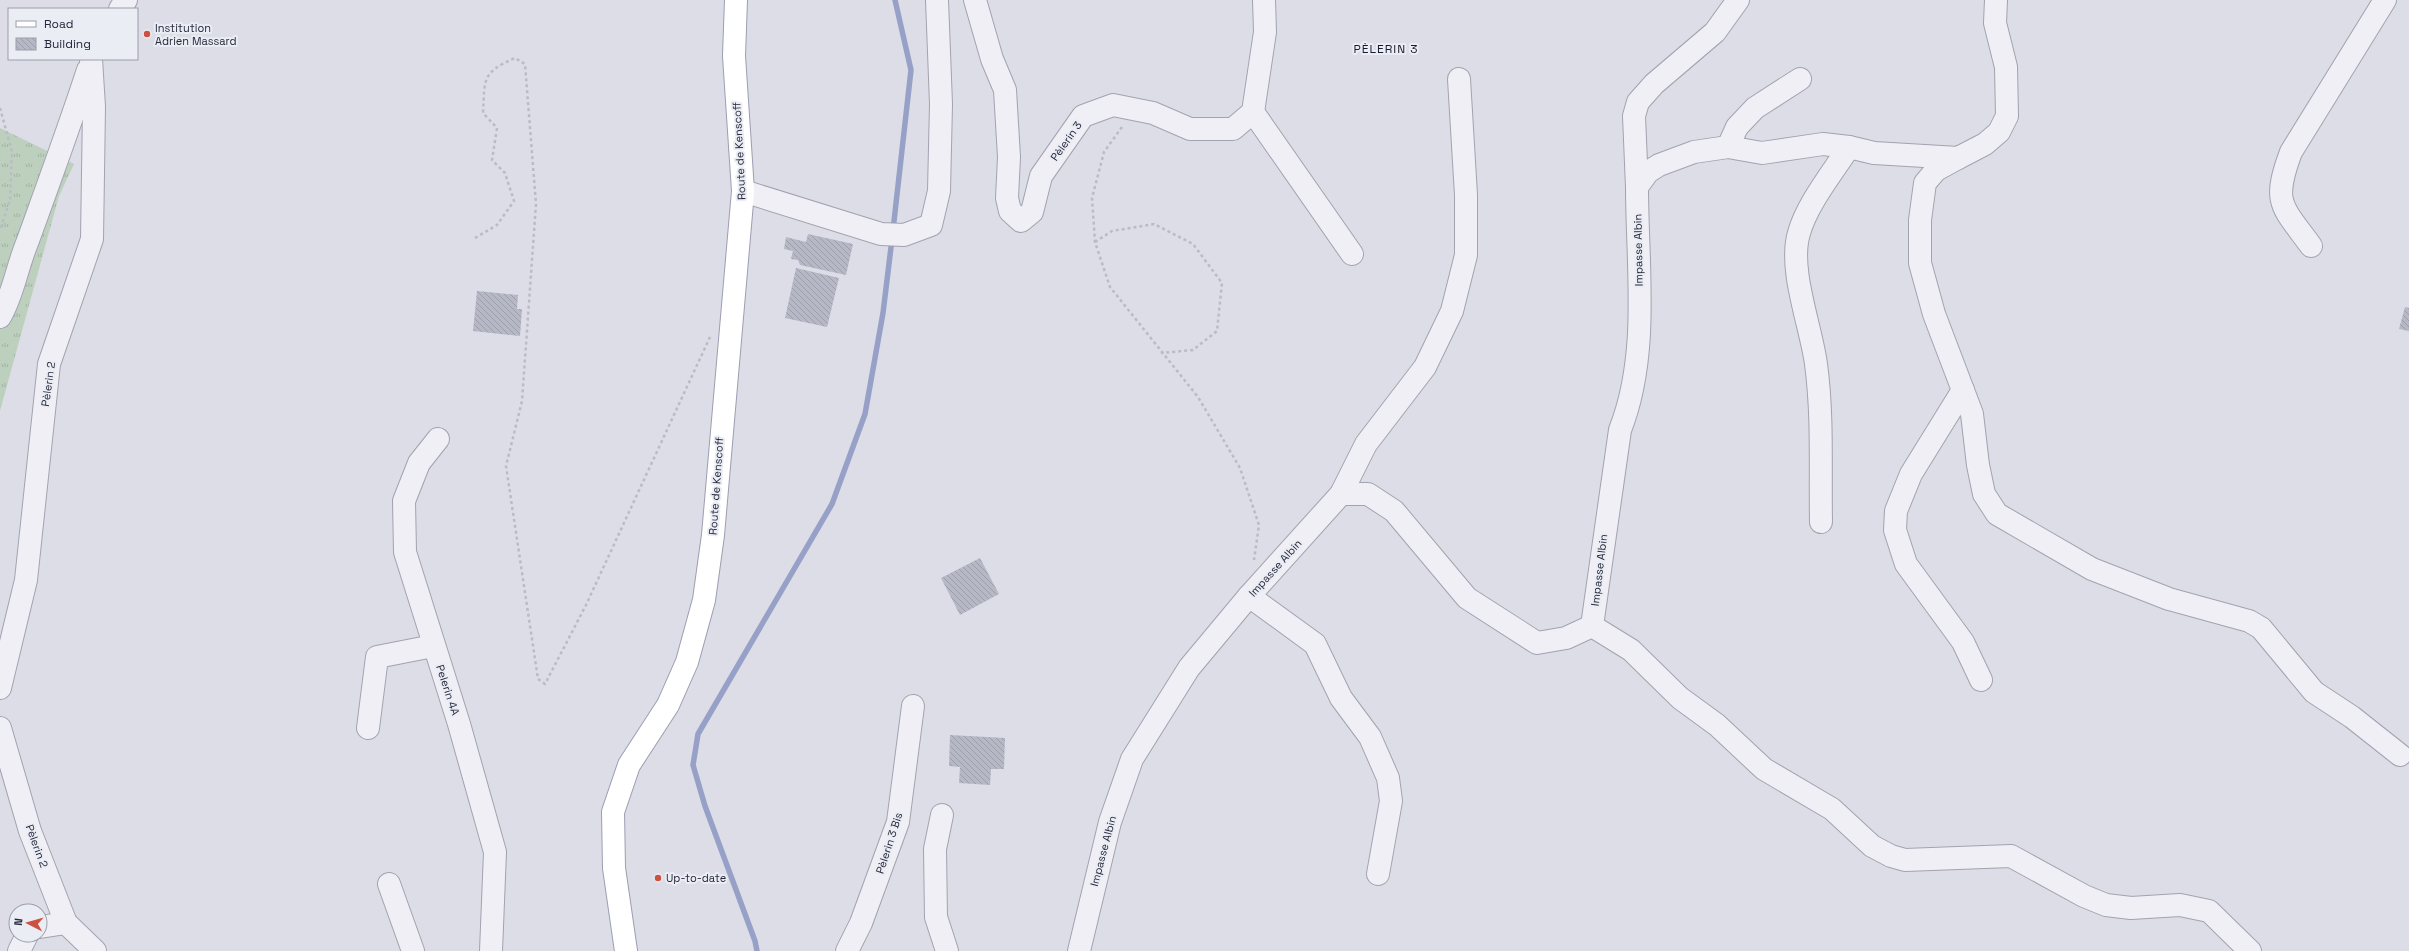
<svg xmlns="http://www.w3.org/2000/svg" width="2409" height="951" font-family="'Space Grotesk',sans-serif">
<defs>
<pattern id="grass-tufts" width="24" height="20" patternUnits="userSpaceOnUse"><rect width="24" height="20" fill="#bdd0be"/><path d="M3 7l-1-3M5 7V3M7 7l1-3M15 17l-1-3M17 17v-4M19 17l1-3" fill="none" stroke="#a2b3a4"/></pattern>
<pattern id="building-back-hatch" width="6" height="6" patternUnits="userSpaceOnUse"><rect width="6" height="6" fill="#b6b8c6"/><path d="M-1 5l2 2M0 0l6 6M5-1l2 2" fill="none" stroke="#9c9eab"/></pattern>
</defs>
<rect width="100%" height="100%" fill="#dcdde6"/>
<path fill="url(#grass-tufts)" d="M 0,128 L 74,164 L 59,196 L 0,411 Z"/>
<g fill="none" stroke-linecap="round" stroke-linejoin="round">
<g stroke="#97a1c7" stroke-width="5.5">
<path d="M 893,230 L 911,70 L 895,0"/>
<path d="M 757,951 L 755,941 L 705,806 L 693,765 L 698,734 L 832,504 L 865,414 L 883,313 L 892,239"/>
</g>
</g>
<g fill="url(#building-back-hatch)">
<path d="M 808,234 L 853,244 L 846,275 L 800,265 L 798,260 L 791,259 L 793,251 L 784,249 L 786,237 L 806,242 Z"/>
<path d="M 796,268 L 839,278 L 827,327 L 785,318 Z"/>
<path d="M 477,291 L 518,295 L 517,309 L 522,309 L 520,336 L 473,331 Z"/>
<path d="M 2405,307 L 2409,308 L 2409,331 L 2399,329 Z"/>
<path d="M 980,558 L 999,594 L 960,615 L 941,578 Z"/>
<path d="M 950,735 L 1005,738 L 1004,769 L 991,769 L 990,785 L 959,783 L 960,767 L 949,766 Z"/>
</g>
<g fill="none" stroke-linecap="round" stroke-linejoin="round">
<defs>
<g id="minor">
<path d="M 975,0 L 992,59 L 1005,90 L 1009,157 L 1007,198 L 1010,211 L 1021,221 L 1032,212 L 1041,176 L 1083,116 L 1113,105 L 1153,113 L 1190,129 L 1233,129 L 1253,112 L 1265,32 L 1264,0"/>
<path d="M 120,9 L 126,0"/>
<path d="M 1253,112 L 1352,254"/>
<path d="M 1728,147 L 1737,127 L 1755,108 L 1800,79"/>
<path d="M 1958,158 L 1936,170 L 1925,183 L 1920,220 L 1920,263 L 1934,314 L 1972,414 L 1978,465 L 1984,494 L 1997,514 L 2092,569 L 2169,599 L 2249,621 L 2261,628 L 2314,692 L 2352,717 L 2400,755"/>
<path d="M 1637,187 L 1634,116 L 1638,102 L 1654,84 L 1715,32 L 1738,0"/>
<path d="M 743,191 L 881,234 L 904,235 L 931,225 L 939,191 L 941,104 L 937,0"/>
<path d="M 2311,246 C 2281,205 2272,203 2291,152 L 2385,0"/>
<path d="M 0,317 C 13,295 17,267 27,243 C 48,185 69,128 88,70"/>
<path d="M 1963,390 L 1911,474 L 1896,511 L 1895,530 L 1906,564 L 1963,642 L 1981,680"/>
<path d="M 438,439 L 419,463 L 404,501 L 405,552 L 459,724 L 495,852 L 491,951"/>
<path d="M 1341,494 L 1368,494 L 1394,511 L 1467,598 L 1537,643 L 1566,638 L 1592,626 L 1620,430 C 1650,354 1637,266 1637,187 L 1648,172 L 1659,165 L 1694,152 L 1728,147 L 1762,153 L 1823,144 L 1849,147 L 1874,153 L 1958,158 L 1985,144 L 1999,132 L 2007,116 L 2006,67 L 1995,23 L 1996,0"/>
<path d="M 1821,522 C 1820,470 1823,416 1816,364 C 1811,326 1788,269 1799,233 C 1807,204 1833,172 1849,147"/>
<path d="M 1249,596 L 1315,644 L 1341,698 L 1370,737 L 1388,778 L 1391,801 L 1378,874"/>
<path d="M 1592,626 L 1631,650 L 1680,698 L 1717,725 L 1764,769 L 1832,809 L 1872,846 L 1891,856 L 1905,860 L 2011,856 L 2084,896 L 2106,905 L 2131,908 L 2180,905 L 2209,911 L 2250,951"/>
<path d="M 0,688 L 26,580 L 49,364 L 92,239 L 94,107 L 91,59"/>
<path d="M 0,728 L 30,831 L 66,923 L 95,951"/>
<path d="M 368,728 L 377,657 L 433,646"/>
<path d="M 942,815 L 935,849 L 936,917 L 947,951"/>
<path d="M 389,884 L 413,951"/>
<path d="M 40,927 L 66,923"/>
<path d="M 19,951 L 27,935"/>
<path d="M 847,951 L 861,923 L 898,822 L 913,706"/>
<path d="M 1079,951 L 1110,822 L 1132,759 L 1189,668 L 1249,596 L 1341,494 L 1366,444 L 1425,367 L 1452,311 L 1466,255 L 1466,195 L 1459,79"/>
</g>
<path id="major" d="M 626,951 L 614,868 L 613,812 L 629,765 L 668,705 L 687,662 L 704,600 L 713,535 L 743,191 L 734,56 L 736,0"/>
</defs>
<use href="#minor" stroke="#a2a3b0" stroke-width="24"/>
<use href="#major" stroke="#9c9eb2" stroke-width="24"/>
<g stroke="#bbbbc5" stroke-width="2.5" stroke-dasharray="3 3" stroke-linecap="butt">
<path d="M 0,108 L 12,152 L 10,200 L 0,230"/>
<path d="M 1122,127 L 1104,152 L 1092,198 L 1095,242 L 1110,287 L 1198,397 L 1240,468 L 1259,525 L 1254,560"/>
<path d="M 475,238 L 497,225 L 514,201 L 505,173 L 492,160 L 497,128 L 483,113 C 485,79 481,73 515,58 L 525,64 L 536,204 L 522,401 L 506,466 L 538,679 L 545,684 L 586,605 L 710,337"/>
<path d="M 1095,242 L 1112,231 L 1154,224 L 1193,244 L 1222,283 L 1217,331 L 1193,350 L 1161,353"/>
</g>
<use href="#minor" stroke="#efeff5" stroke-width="22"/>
<use href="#major" stroke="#fff" stroke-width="22"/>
</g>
<g fill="#cd5140" stroke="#ebedf4" stroke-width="1.5">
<circle cx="147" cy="34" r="4"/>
<circle cx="658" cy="878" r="4"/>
</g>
<g text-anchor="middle" stroke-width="4" stroke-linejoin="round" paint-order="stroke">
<g font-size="11" fill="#26283c" stroke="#ebedf4" text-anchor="start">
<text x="155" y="32">Institution<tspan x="155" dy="13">Adrien Massard</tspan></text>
<text x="666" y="882">Up-to-date</text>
</g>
<g font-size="11" fill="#26283c" stroke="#ebedf4">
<text transform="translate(1066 141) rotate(-55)" y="4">Pèlerin 3</text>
<text transform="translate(739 151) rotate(-93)" y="4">Route de Kenscoff</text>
<text transform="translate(1638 250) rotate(-91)" y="4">Impasse Albin</text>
<text transform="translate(48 384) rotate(-82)" y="4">Pèlerin 2</text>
<text transform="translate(716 486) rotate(-86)" y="4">Route de Kenscoff</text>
<text transform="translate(1275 568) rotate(-48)" y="4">Impasse Albin</text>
<text transform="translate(1599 570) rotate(-83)" y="4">Impasse Albin</text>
<text transform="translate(448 690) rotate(72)" y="4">Pelerin 4A</text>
<text transform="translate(889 843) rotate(-72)" y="4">Pèlerin 3 Bis</text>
<text transform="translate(37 846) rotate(70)" y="4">Pèlerin 2</text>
<text transform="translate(1103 851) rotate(-75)" y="4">Impasse Albin</text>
</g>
<g font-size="12" letter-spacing="1" fill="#181a2d" stroke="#ebedf4">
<text x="1386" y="53">PÈLERIN 3</text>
</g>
</g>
<rect x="8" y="8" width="130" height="52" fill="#ebedf4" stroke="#9c9eaa"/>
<rect x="16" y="21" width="20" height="6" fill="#ffffff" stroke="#9c9eaa"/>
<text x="44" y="28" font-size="12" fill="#26283c">Road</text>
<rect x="16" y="38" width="20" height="12" fill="url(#building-back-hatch)" stroke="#9c9eaa"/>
<text x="44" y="48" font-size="12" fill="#26283c">Building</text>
<g transform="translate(28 923) rotate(276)"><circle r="19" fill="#ebedf4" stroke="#9c9eaa"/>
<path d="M0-3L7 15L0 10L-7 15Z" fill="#cd5140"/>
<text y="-6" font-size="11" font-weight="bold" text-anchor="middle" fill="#26283c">N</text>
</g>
</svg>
